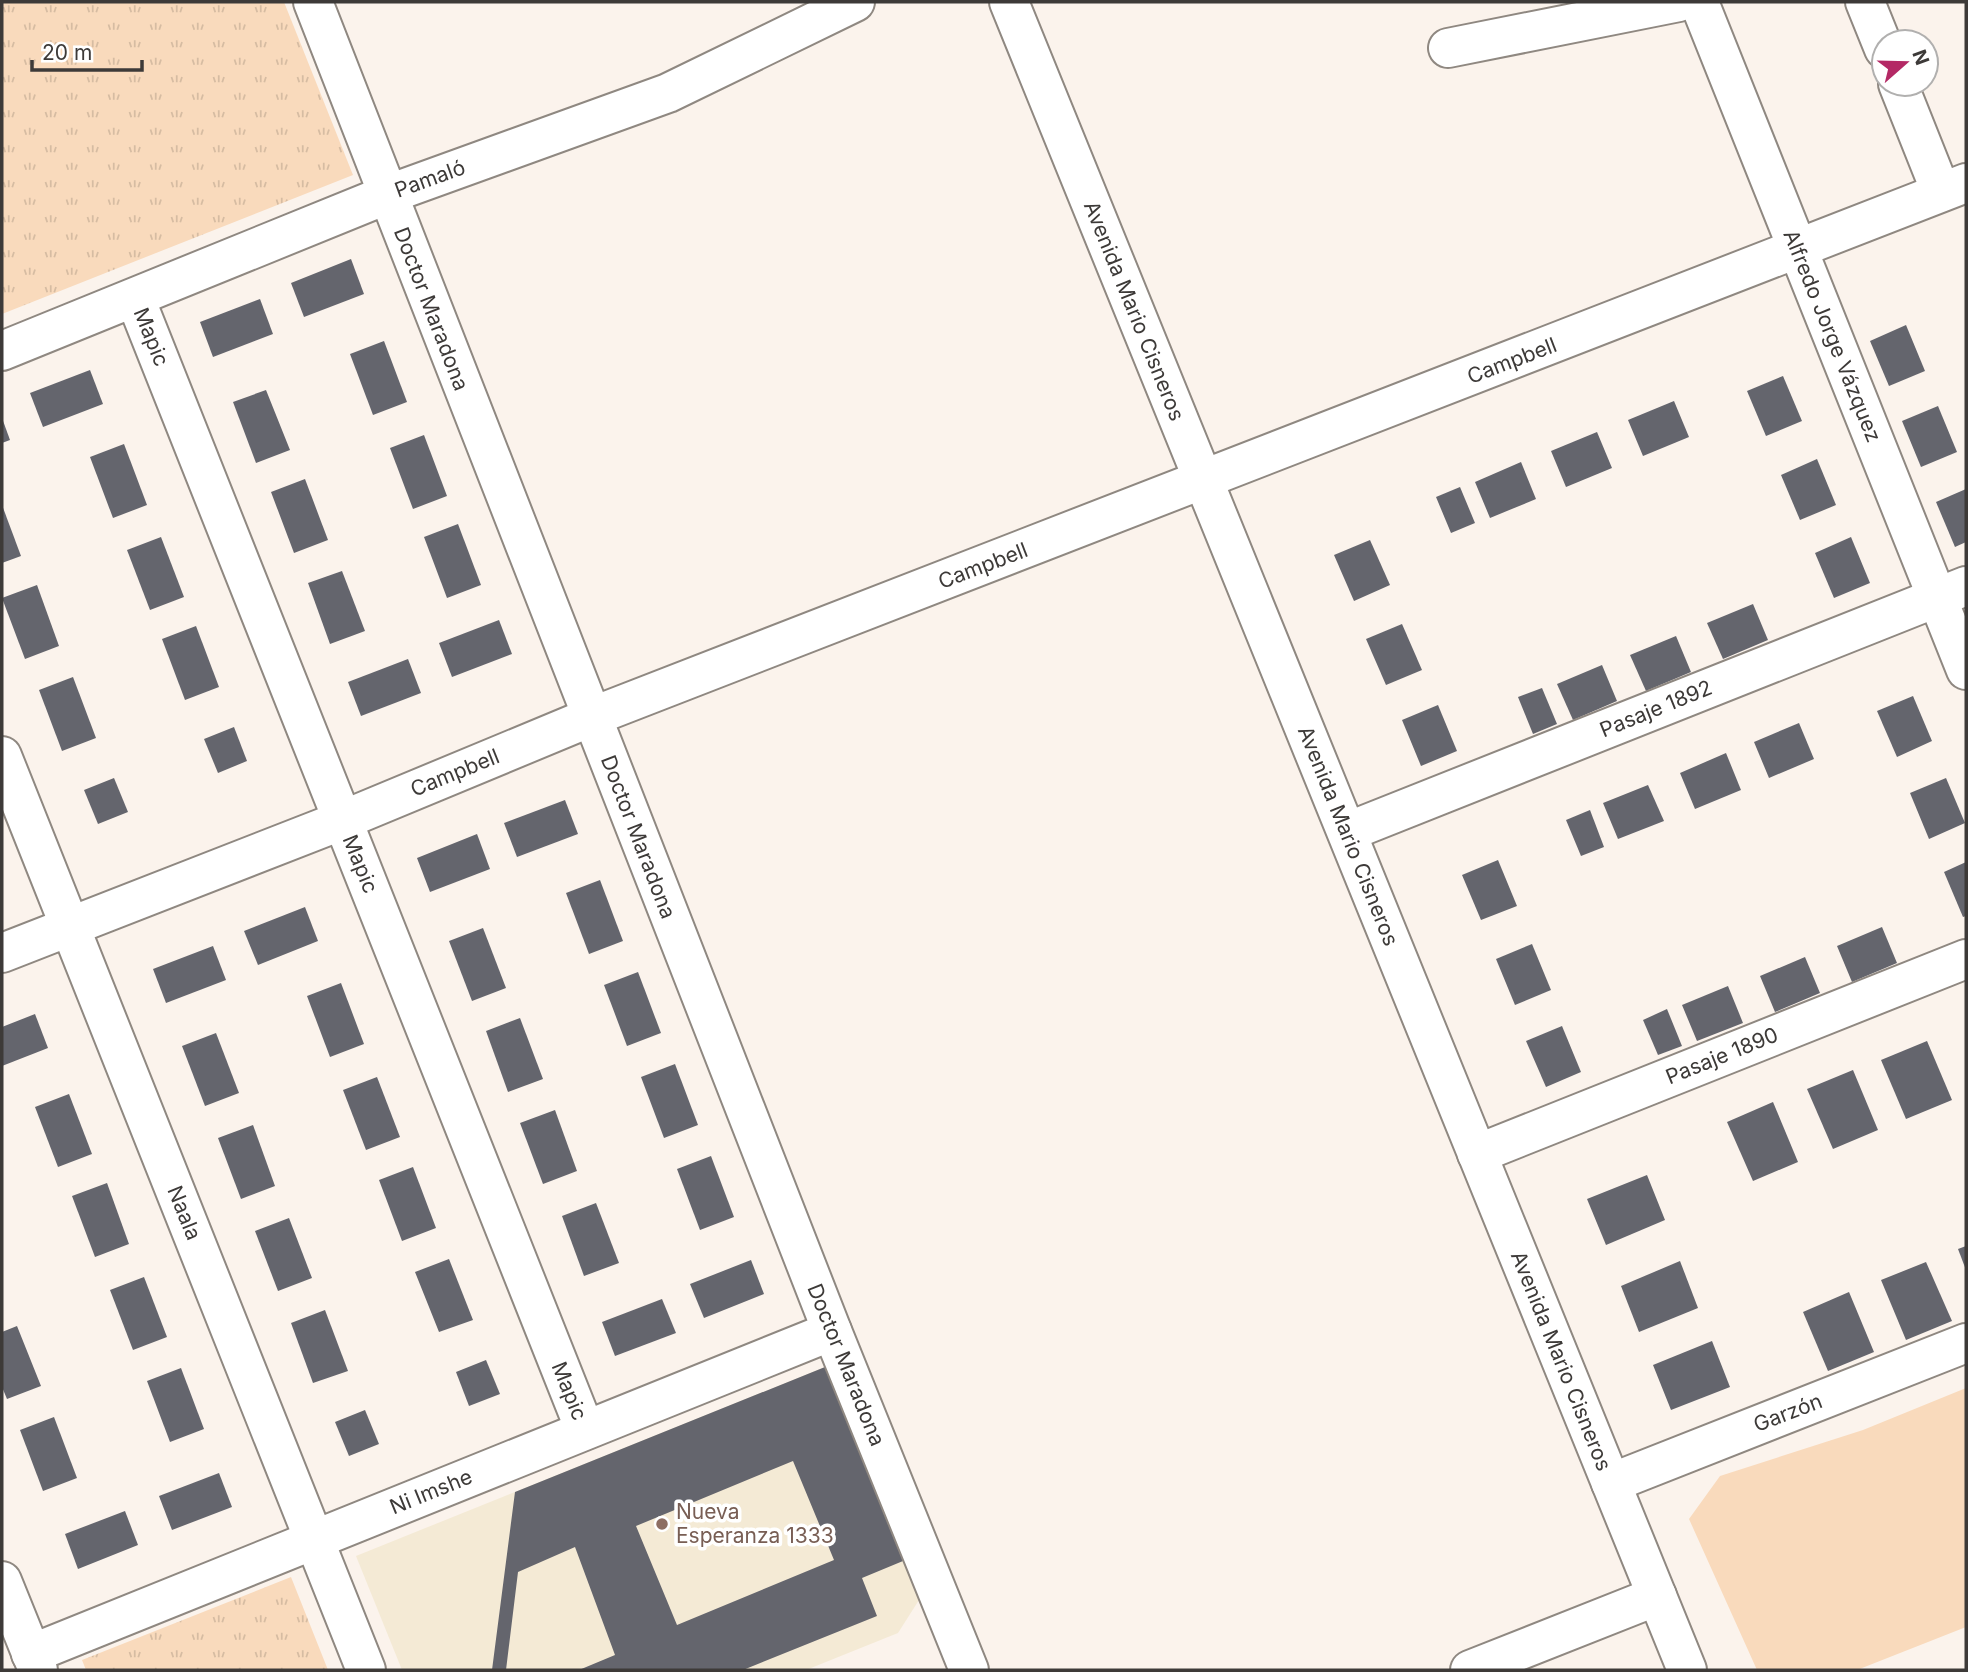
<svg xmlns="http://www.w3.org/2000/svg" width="1968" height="1672" font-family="Inter,sans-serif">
<defs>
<pattern id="park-tufts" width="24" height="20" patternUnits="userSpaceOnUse" patternTransform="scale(1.75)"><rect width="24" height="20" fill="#f9dabc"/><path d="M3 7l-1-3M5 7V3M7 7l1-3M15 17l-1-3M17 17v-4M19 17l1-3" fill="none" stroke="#d6bca2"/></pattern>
</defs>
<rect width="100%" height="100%" fill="#fbf3ec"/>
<path fill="#f4ead5" d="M 825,1367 L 919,1600 L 898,1633 L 806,1670 L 402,1670 L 356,1556 Z"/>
<path fill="#f9dabc" d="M 1966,1388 L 1966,1627 L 1857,1670 L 1757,1670 L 1689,1519 L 1720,1476 L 1863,1430 Z"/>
<g fill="url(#park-tufts)">
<path d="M 2,2 L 284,2 L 353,175 L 2,314 Z"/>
<path d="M 291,1577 L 328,1670 L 86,1670 L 82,1660 Z"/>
</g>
<g fill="#64656d" fill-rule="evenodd">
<path d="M 351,259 L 364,294 L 304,317 L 291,283 Z"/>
<path d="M 260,299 L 273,334 L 213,357 L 200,322 Z"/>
<path d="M 1906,325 L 1925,371 L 1889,386 L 1870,341 Z"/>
<path d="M 384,341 L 407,402 L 373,415 L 350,354 Z"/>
<path d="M 90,370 L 103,404 L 43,427 L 30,393 Z"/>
<path d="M 1783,376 L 1802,421 L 1766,436 L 1747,391 Z"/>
<path d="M 266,390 L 290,450 L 256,463 L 233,402 Z"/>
<path d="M 1674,401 L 1689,437 L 1643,456 L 1628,420 Z"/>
<path d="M 1938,406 L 1957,452 L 1921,467 L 1902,421 Z"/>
<path d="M 2,418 L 10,440 L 2,443 Z"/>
<path d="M 1597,432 L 1612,468 L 1566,487 L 1551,451 Z"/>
<path d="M 424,435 L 447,496 L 413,509 L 390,448 Z"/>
<path d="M 124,444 L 147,505 L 113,518 L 90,457 Z"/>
<path d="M 1817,459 L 1836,505 L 1800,520 L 1781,475 Z"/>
<path d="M 1521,462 L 1536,499 L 1490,518 L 1475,482 Z"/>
<path d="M 305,479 L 328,540 L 294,553 L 271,492 Z"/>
<path d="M 1460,487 L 1475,523 L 1451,533 L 1436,497 Z"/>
<path d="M 1966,489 L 1966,542 L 1955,547 L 1936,502 Z"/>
<path d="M 2,505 L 21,556 L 2,563 Z"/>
<path d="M 458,524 L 481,585 L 447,598 L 424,537 Z"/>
<path d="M 161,537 L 184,597 L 150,610 L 127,550 Z"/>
<path d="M 1851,537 L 1870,583 L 1834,598 L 1815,553 Z"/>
<path d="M 1370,540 L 1390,585 L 1354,601 L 1334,555 Z"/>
<path d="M 342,571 L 365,631 L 330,644 L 308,583 Z"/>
<path d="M 37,585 L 59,646 L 25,659 L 2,598 Z"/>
<path d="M 1753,604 L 1768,640 L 1723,659 L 1707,623 Z"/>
<path d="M 499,620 L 512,654 L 452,677 L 439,643 Z"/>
<path d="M 1402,624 L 1422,670 L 1386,685 L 1366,639 Z"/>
<path d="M 196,626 L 219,687 L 185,700 L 162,639 Z"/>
<path d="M 1676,636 L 1691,672 L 1646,691 L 1630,655 Z"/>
<path d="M 408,659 L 421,693 L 361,716 L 348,682 Z"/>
<path d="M 1602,665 L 1617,701 L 1573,720 L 1557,684 Z"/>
<path d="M 73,677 L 96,738 L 62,751 L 39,690 Z"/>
<path d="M 1542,688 L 1557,724 L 1533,734 L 1518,697 Z"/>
<path d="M 1913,696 L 1932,741 L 1897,757 L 1877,711 Z"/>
<path d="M 1438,705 L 1457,751 L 1421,766 L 1402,720 Z"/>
<path d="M 1799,723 L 1814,759 L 1769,778 L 1754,742 Z"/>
<path d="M 234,727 L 247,761 L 218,773 L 204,739 Z"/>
<path d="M 1726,753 L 1741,790 L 1695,809 L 1680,773 Z"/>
<path d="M 114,778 L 128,812 L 98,824 L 84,790 Z"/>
<path d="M 1946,778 L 1965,823 L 1929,839 L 1910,793 Z"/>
<path d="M 1648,785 L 1664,821 L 1618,839 L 1603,803 Z"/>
<path d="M 565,800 L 578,834 L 517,857 L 504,823 Z"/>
<path d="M 1590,810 L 1604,847 L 1581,856 L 1566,820 Z"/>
<path d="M 477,834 L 490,869 L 430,892 L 417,858 Z"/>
<path d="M 1498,860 L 1517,906 L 1481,920 L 1462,875 Z"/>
<path d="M 1966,862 L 1966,916 L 1963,917 L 1944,872 Z"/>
<path d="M 600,880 L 623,941 L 589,954 L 566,893 Z"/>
<path d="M 305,907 L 318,941 L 258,965 L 244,931 Z"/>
<path d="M 1882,927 L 1897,963 L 1852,982 L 1837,946 Z"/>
<path d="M 483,928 L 506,988 L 472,1001 L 449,941 Z"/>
<path d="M 1532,944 L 1551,990 L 1515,1005 L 1496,959 Z"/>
<path d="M 213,946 L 226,980 L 166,1003 L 153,969 Z"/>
<path d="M 1805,957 L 1820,993 L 1775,1012 L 1760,976 Z"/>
<path d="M 638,972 L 661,1033 L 627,1046 L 604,985 Z"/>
<path d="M 341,983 L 364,1044 L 330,1057 L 307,996 Z"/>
<path d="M 1728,986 L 1743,1023 L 1697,1041 L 1682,1005 Z"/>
<path d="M 1667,1009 L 1682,1046 L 1658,1055 L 1643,1020 Z"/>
<path d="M 35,1014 L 48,1048 L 2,1066 L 2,1027 Z"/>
<path d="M 520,1018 L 543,1079 L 508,1092 L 486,1031 Z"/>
<path d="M 1562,1026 L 1581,1072 L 1546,1087 L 1526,1041 Z"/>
<path d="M 216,1033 L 239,1093 L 205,1106 L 182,1046 Z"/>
<path d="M 1927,1041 L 1952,1100 L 1906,1119 L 1881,1060 Z"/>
<path d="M 675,1064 L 698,1125 L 664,1138 L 641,1077 Z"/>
<path d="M 1853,1070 L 1878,1130 L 1833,1149 L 1807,1089 Z"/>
<path d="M 377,1077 L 400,1137 L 366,1150 L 343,1090 Z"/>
<path d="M 69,1094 L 92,1154 L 58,1167 L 35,1107 Z"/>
<path d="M 1773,1102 L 1798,1162 L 1753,1181 L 1727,1122 Z"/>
<path d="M 555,1110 L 577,1171 L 543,1184 L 520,1123 Z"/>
<path d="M 253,1125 L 275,1186 L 241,1199 L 218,1138 Z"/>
<path d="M 711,1156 L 734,1217 L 700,1230 L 677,1169 Z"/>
<path d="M 413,1167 L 436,1228 L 402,1241 L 379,1180 Z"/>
<path d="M 1647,1175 L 1665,1220 L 1606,1245 L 1587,1199 Z"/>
<path d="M 107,1183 L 129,1244 L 95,1257 L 72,1196 Z"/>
<path d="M 596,1203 L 619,1263 L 584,1276 L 562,1216 Z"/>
<path d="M 289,1218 L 312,1278 L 278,1291 L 255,1231 Z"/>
<path d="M 1966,1246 L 1966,1270 L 1958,1249 Z"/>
<path d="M 449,1259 L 473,1320 L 439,1332 L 415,1272 Z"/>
<path d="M 751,1260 L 764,1294 L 704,1318 L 690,1284 Z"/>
<path d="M 1680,1261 L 1698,1308 L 1639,1332 L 1621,1286 Z"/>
<path d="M 1926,1262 L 1952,1321 L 1906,1340 L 1881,1280 Z"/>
<path d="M 144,1277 L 167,1337 L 133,1350 L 110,1290 Z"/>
<path d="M 1849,1292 L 1874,1352 L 1828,1371 L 1803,1312 Z"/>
<path d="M 662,1299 L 676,1333 L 615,1356 L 602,1322 Z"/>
<path d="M 325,1310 L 348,1371 L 313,1383 L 291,1323 Z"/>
<path d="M 17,1326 L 41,1386 L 7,1399 L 2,1387 L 2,1332 Z"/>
<path d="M 1712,1341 L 1730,1387 L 1671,1410 L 1653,1365 Z"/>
<path d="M 486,1360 L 500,1394 L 469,1406 L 456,1372 Z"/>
<path d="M 825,1367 L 903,1561 L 862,1578 L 877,1616 L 743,1670 L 579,1670 L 615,1655 L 575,1547 L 518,1572 L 506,1670 L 492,1670 L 515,1492 ZM 793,1461 L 834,1560 L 677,1625 L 636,1526 Z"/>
<path d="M 181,1368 L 204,1429 L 170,1442 L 147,1381 Z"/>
<path d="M 365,1410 L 379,1444 L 349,1456 L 335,1422 Z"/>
<path d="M 54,1417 L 77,1478 L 43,1491 L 20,1430 Z"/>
<path d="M 219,1473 L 232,1507 L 172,1530 L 159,1496 Z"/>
<path d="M 125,1511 L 138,1545 L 78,1569 L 65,1534 Z"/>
</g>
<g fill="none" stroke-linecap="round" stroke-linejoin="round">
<defs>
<g id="minor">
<path d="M 313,2 L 832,1331 L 969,1670"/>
<path d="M 1009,2 L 1687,1670"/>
<path d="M 1699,2 L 1966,670"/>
<path d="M 1865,2 L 1884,49"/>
<path d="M 1448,48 L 1679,2"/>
<path d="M 1898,84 L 1941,192"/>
<path d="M 135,298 L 585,1430"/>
<path d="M 2,351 L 386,195 L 668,93 L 855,2"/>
<path d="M 2,756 L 366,1670"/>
<path d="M 1347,832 L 1966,586"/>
<path d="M 2,953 L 343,820 L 591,717 L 1966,183"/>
<path d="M 1477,1154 L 1966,959"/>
<path d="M 1611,1483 L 1966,1343"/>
<path d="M 2,1581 L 38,1670"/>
<path d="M 31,1654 L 832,1331"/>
<path d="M 1470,1670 L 1657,1596"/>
</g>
</defs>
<use href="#minor" stroke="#8f8881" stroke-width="42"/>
<use href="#minor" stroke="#fff" stroke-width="38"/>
</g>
<circle fill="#8d6e63" stroke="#fff" stroke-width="2.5" cx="662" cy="1524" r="7"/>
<g text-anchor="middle" stroke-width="7" stroke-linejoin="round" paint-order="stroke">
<g font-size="21" fill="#3d3a38" stroke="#fff">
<text transform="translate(430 179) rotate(-20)" y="7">Pamaló</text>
<text transform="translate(431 309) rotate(69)" y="7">Doctor Maradona</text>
<text transform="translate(1134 311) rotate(68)" y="7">Avenida Mario Cisneros</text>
<text transform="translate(1832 336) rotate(68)" y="7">Alfredo Jorge Vázquez</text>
<text transform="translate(151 337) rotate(68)" y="7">Mapic</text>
<text transform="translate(1512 361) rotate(-21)" y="7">Campbell</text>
<text transform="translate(983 566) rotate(-21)" y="7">Campbell</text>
<text transform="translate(1656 709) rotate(-22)" y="7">Pasaje 1892</text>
<text transform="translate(455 773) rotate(-22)" y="7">Campbell</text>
<text transform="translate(1348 836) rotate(68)" y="7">Avenida Mario Cisneros</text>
<text transform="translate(638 837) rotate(69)" y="7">Doctor Maradona</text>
<text transform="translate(360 864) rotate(68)" y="7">Mapic</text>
<text transform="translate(1722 1056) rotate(-22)" y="7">Pasaje 1890</text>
<text transform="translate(184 1213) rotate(68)" y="7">Naala</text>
<text transform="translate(1561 1361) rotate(68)" y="7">Avenida Mario Cisneros</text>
<text transform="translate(846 1365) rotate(68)" y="7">Doctor Maradona</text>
<text transform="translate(569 1391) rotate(68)" y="7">Mapic</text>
<text transform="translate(1788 1413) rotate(-21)" y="7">Garzón</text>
<text transform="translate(431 1492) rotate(-22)" y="7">Ni Imshe</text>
</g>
<g font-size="21" fill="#785e54" stroke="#fff" text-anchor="start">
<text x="676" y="1519">Nueva<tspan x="676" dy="24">Esperanza 1333</tspan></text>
</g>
</g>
<rect width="1968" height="1672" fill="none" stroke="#3d3a38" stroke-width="7"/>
<g transform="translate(1905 63) rotate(70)"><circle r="33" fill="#ffffff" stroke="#b1b0af" stroke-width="2"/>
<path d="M0-5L12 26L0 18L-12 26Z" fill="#b42965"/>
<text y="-10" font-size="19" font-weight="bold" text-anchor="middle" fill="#3d3a38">N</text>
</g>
<path d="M32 60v10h110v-10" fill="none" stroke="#3d3a38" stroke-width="3.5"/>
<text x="42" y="60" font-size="21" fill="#3d3a38" stroke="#ffffff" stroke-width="5" paint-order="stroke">20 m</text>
</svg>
